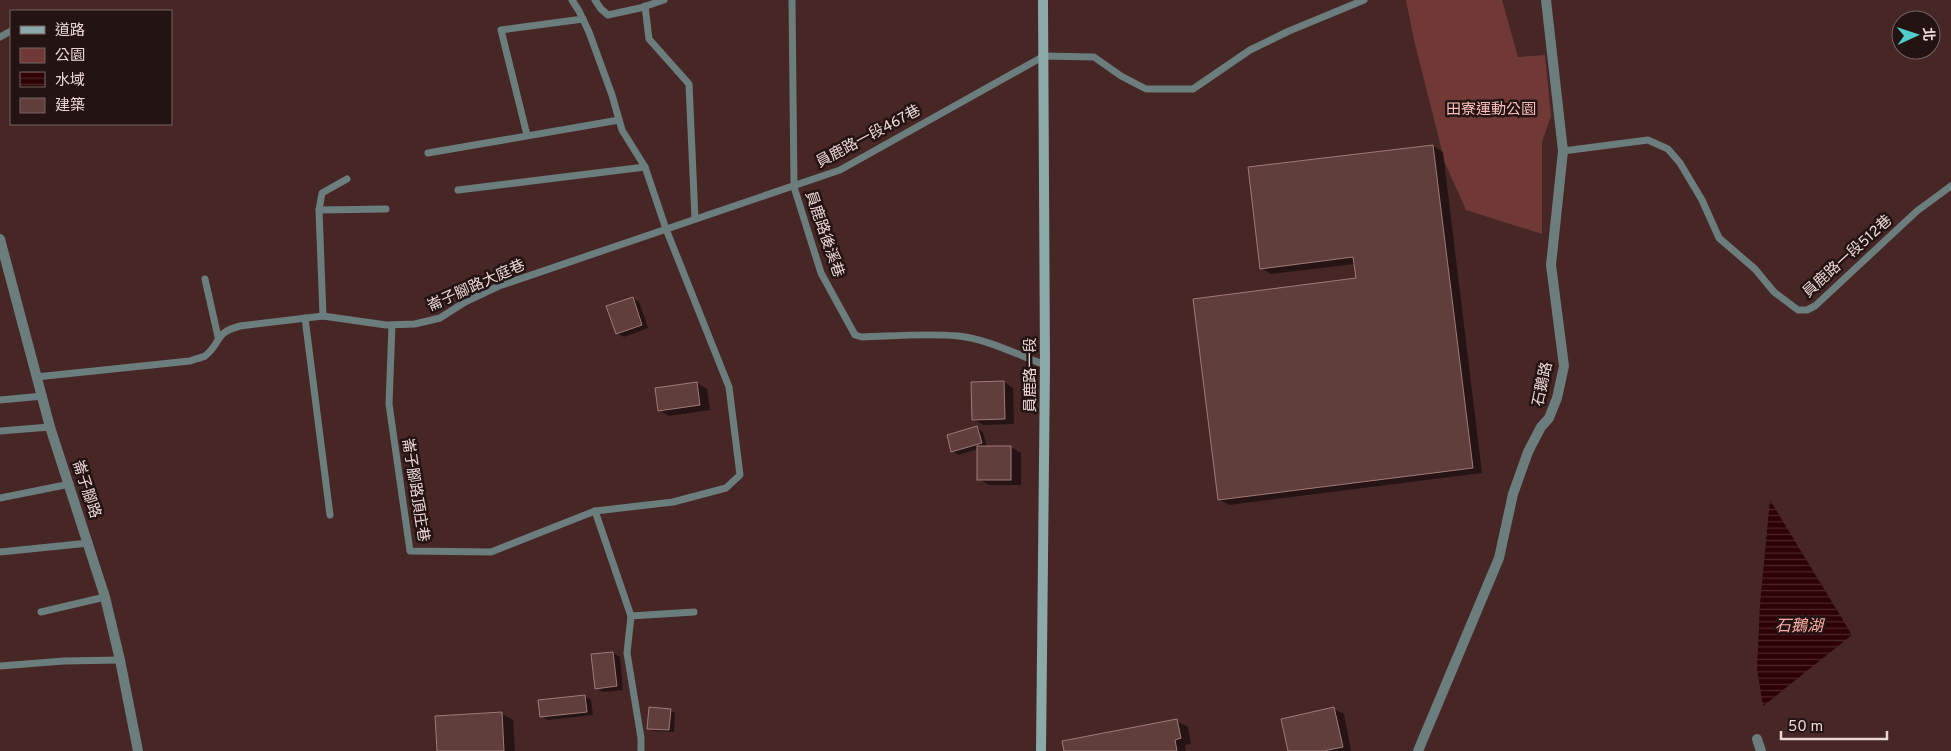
<svg xmlns="http://www.w3.org/2000/svg" width="1951" height="751" font-family="Overpass,'Noto Sans TC',sans-serif">
<defs>
<pattern id="water-rules" width="6" height="5" patternUnits="userSpaceOnUse" patternTransform="scale(1.25)"><rect width="6" height="5" fill="#2e0204"/><path d="M0 2.5h6" fill="none" stroke="#4d2628"/></pattern>
</defs>
<rect width="100%" height="100%" fill="#462725"/>
<path fill="#703936" d="M 1406,0 L 1502,0 L 1518,57 L 1545,55 L 1551,116 L 1542,142 L 1542,234 L 1466,210 L 1445,163 L 1414,40 Z"/>
<path fill="url(#water-rules)" d="M 1770,500 L 1852,635 L 1763,706 L 1757,669 L 1760,604 Z"/>
<g fill="#0007">
<path d="M 1433,146 L 1443,152 L 1482,473 L 1229,505 L 1219,499 L 1357,279 L 1355,264 L 1271,274 L 1261,268 Z"/>
<path d="M 633,298 L 639,302 L 648,328 L 624,337 L 617,333 Z"/>
<path d="M 1004,382 L 1013,388 L 1014,424 L 983,425 L 973,419 Z"/>
<path d="M 697,383 L 707,389 L 710,410 L 669,416 L 659,410 Z"/>
<path d="M 977,428 L 983,432 L 987,447 L 1011,447 L 1021,453 L 1021,485 L 989,485 L 979,479 L 978,449 L 959,455 L 952,451 Z"/>
<path d="M 613,653 L 620,657 L 623,690 L 603,692 L 596,688 L 593,655 Z"/>
<path d="M 585,696 L 591,700 L 593,715 L 548,720 L 541,716 Z"/>
<path d="M 1334,709 L 1344,714 L 1351,751 L 1289,751 Z"/>
<path d="M 671,711 L 675,713 L 674,732 L 653,731 L 648,728 Z"/>
<path d="M 501,713 L 513,720 L 515,751 L 438,751 Z"/>
<path d="M 1177,721 L 1188,727 L 1191,744 L 1185,745 L 1186,751 L 1066,751 Z"/>
</g>
<g fill="#603e3c" stroke="#a17a77">
<path d="M 1433,145 L 1473,468 L 1218,500 L 1193,299 L 1356,278 L 1353,257 L 1260,269 L 1248,167 Z"/>
<path d="M 633,297 L 642,325 L 616,334 L 606,306 Z"/>
<path d="M 1004,381 L 1005,419 L 972,420 L 971,382 Z"/>
<path d="M 697,382 L 700,405 L 658,411 L 655,388 Z"/>
<path d="M 977,426 L 982,443 L 951,452 L 947,435 Z"/>
<rect x="977" y="446" width="34" height="34"/>
<path d="M 613,652 L 617,686 L 595,689 L 591,654 Z"/>
<path d="M 585,695 L 587,712 L 540,717 L 538,700 Z"/>
<path d="M 649,707 L 671,709 L 669,730 L 647,729 Z"/>
<path d="M 1334,707 L 1343,747 L 1323,751 L 1288,751 L 1281,719 Z"/>
<path d="M 502,712 L 504,751 L 437,751 L 435,716 Z"/>
<path d="M 1177,719 L 1181,738 L 1175,740 L 1177,751 L 1064,751 L 1062,741 Z"/>
</g>
<g fill="none" stroke-linecap="round" stroke-linejoin="round">
<g stroke="#6b7d7d" stroke-width="7">
<path d="M 572,0 L 579,11 L 589,32 L 612,95 L 622,130 L 645,167 L 666,229 L 729,387 L 740,475 L 726,488 L 673,502 L 595,511"/>
<path d="M 595,0 L 601,9 L 608,15 L 640,8 L 664,0"/>
<path d="M 792,0 L 794,187 L 821,273 L 855,335 L 862,337 C 894,336 927,333 958,336 C 988,339 1018,355 1045,365"/>
<path d="M 645,6 L 649,39 L 689,84 L 695,219"/>
<path d="M 0,37 L 11,31"/>
<path d="M 527,135 L 501,30 L 583,19"/>
<path d="M 1563,151 L 1648,140 L 1668,149 L 1680,163 L 1702,200 L 1719,238 L 1755,269 L 1774,292 L 1798,310 L 1807,310 L 1815,306 L 1917,211 L 1951,186"/>
<path d="M 428,153 L 619,120"/>
<path d="M 458,190 L 645,167"/>
<path d="M 319,210 L 386,209"/>
<path d="M 205,279 L 218,337"/>
<path d="M 323,316 L 319,210 L 322,193 L 347,179"/>
<path d="M 305,318 L 330,515"/>
<path d="M 392,325 L 389,404 L 410,551 L 491,552 L 595,511 L 631,616 L 627,653 L 641,738 L 641,751"/>
<path d="M 36,377 L 190,361 C 195,359 201,358 205,356 C 222,343 213,333 240,326 L 323,316 L 386,325 L 415,324 L 440,318 L 465,302 L 499,286 L 840,170 L 1044,56 L 1094,57 L 1121,76 L 1146,89 L 1193,89 L 1250,50 L 1289,31 L 1364,0"/>
<path d="M 0,400 L 43,396"/>
<path d="M 0,431 L 50,427"/>
<path d="M 0,498 L 70,484"/>
<path d="M 0,552 L 89,543"/>
<path d="M 41,612 L 105,597"/>
<path d="M 631,616 L 694,612"/>
<path d="M 0,666 L 64,661 L 120,660"/>
</g>
<g stroke="#6b7d7d" stroke-width="10">
<path d="M 1757,739 L 1761,751"/>
<path d="M 1418,751 L 1499,558 L 1513,494 L 1528,452 L 1541,427 L 1549,418 L 1557,398 L 1564,366 L 1551,265 L 1563,151 L 1546,0"/>
</g>
<path stroke="#6b7d7d" stroke-width="10" d="M 0,239 L 50,427 L 105,597 L 120,660 L 138,751"/>
<path stroke="#8ba9a9" stroke-width="10" d="M 1041,751 L 1045,365 L 1043,0"/>
</g>
<g text-anchor="middle" stroke-width="5" stroke-linejoin="round" paint-order="stroke">
<g font-size="15" fill="#fcbeb9" stroke="#231413">
<text x="1491" y="114">田寮運動公園</text>
</g>
<g font-size="15" fill="#edd7d6" stroke="#231413">
<text transform="translate(868 136) rotate(-28)" y="5">員鹿路一段467巷</text>
<text transform="translate(825 234) rotate(71)" y="5">員鹿路後溪巷</text>
<text transform="translate(1847 256) rotate(-42)" y="5">員鹿路一段512巷</text>
<text transform="translate(476 285) rotate(-24)" y="5">崙子腳路大庭巷</text>
<text transform="translate(1030 375) rotate(-90)" y="5">員鹿路一段</text>
<text transform="translate(1542 384) rotate(-78)" y="5">石鵝路</text>
<text transform="translate(87 489) rotate(72)" y="5">崙子腳路</text>
<text transform="translate(416 490) rotate(81)" y="5">崙子腳路頂庄巷</text>
</g>
<g font-size="16" font-style="italic" fill="#fdaca6" stroke="#231413">
<text x="1799" y="631">石鵝湖</text>
</g>
</g>
<rect x="10" y="10" width="162" height="115" fill="#231413" stroke="#746261"/>
<rect x="20" y="26" width="25" height="8" fill="#8ba9a9" stroke="#746261"/>
<text x="55" y="35" font-size="15" fill="#edd7d6">道路</text>
<rect x="20" y="48" width="25" height="15" fill="#703936" stroke="#746261"/>
<text x="55" y="60" font-size="15" fill="#edd7d6">公園</text>
<rect x="20" y="72" width="25" height="15" fill="url(#water-rules)" stroke="#746261"/>
<text x="55" y="85" font-size="15" fill="#edd7d6">水域</text>
<rect x="20" y="98" width="25" height="15" fill="#603e3c" stroke="#746261"/>
<text x="55" y="110" font-size="15" fill="#edd7d6">建築</text>
<g transform="translate(1916 35) rotate(87)"><circle r="24" fill="#231413" stroke="#746261"/>
<path d="M0-4L9 19L0 12L-9 19Z" fill="#52cdce"/>
<text y="-8" font-size="14" font-weight="bold" text-anchor="middle" fill="#edd7d6">北</text>
</g>
<path d="M1781 731v8h106v-8" fill="none" stroke="#edd7d6" stroke-width="2.5"/>
<text x="1788" y="731" font-size="15" fill="#edd7d6" stroke="#231413" stroke-width="4" paint-order="stroke">50 m</text>
</svg>
